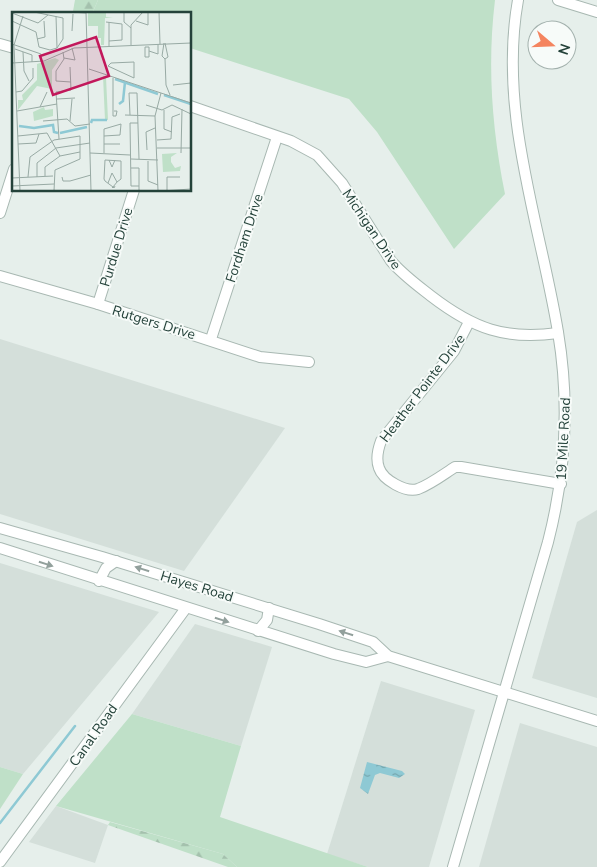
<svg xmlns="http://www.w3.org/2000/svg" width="597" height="867" font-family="'Nunito Sans',sans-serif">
<defs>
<pattern id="forest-firs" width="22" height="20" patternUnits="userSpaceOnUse" patternTransform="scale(1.25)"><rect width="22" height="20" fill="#bfe0c8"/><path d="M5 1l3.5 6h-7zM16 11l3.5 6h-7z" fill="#a4c1ad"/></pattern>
<pattern id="water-ripples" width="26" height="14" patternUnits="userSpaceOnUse" patternTransform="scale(1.25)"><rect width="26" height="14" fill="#8ec9d4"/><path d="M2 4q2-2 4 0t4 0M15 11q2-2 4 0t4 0" fill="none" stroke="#74a5ad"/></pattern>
</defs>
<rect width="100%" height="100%" fill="#e6efeb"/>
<g fill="#d4dfda">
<path d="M 0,339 L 285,428 L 184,571 L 0,514 Z"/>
<path d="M 597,510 L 597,698 L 532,678 L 577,522 Z"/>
<path d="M 0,563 L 159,612 L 23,774 L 0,767 Z"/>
<path d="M 195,624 L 272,647 L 241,746 L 132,714 Z"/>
<path d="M 381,681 L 475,710 L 429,867 L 368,867 L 327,854 Z"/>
<path d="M 520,723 L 597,747 L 597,867 L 479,867 Z"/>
<path d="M 56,806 L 108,825 L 95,863 L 29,842 Z"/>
</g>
<g fill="#bfe0c8">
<path d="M 98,0 L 495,0 C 487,66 492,129 505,194 L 454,249 L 377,132 L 349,99 L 190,48 L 190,14 L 92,14 Z"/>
<path d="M 132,714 L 241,746 L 220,817 L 368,867 L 237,867 L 223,854 L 56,806 Z"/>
<path d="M 0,767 L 23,774 L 0,809 Z"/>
</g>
<g fill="url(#forest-firs)">
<path d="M 75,0 L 98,0 L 92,14 L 73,11 Z"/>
<path d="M 110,822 L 223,854 L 237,867 L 228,867 L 108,825 Z"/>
</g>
<path fill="url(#water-ripples)" d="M 367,762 L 402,771 L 405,774 L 399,778 L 380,773 L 375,775 L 368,794 L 360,788 Z"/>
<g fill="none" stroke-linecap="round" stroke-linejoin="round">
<path stroke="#8ec9d4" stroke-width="2.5" d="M 0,823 L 75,726"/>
<defs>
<g id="minor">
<path d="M 558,0 L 597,12"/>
<path d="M 0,44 L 14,48"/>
<path d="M 190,106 L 291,141 L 317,155 L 342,183 L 391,261 C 403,275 417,285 431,296 C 474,329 505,340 558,333"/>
<path d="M 0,213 L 14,169"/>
<path d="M 0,276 L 98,304 L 260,357 L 309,362"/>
<path d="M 98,304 L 134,190"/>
<path d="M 469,322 L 454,351 L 381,441 C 378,449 376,460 379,468 C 383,480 406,493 418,489 C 431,484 444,474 455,467 L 461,467 L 561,484"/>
<path d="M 211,339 L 277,137"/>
<path d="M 0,528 L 102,557 L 319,624 L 373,642 L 388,656 L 597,721"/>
<path d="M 0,548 L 334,654 L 366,662 L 388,656"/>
<path d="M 99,581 L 106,568 L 116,561"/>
<path d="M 258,631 L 267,620 L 269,608"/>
<path d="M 0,862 L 186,608"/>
<path d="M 453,867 L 548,542 C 566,472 570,404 558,332 C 540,223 498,112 518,0"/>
</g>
</defs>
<use href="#minor" stroke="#a8b8b2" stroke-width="12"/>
<use href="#minor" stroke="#fff" stroke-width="10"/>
</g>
<defs><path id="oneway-solid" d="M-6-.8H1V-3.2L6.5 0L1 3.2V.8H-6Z" transform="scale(1.25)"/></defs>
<g fill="#92a09c">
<use href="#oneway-solid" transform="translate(46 564) rotate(18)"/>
<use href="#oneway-solid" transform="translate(142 569) rotate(-163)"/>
<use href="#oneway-solid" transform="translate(222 620) rotate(18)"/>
<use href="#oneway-solid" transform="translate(346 633) rotate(-162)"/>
</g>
<g text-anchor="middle" stroke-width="4" stroke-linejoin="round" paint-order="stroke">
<g font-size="14" fill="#24423a" stroke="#f7fbf9">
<text transform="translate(372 229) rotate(56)" y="5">Michigan Drive</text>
<text transform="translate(244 238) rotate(-72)" y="5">Fordham Drive</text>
<text transform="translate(116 247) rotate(-73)" y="5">Purdue Drive</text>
<text transform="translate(154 322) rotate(17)" y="5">Rutgers Drive</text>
<text transform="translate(422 388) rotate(-53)" y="5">Heather Pointe Drive</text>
<text transform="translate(563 439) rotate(-87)" y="5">19 Mile Road</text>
<text transform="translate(197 586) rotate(17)" y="5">Hayes Road</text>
<text transform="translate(93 735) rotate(-55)" y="5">Canal Road</text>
</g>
</g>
<g transform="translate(12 12)">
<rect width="179" height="179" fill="#e6efeb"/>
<path d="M 76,0 L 94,0 L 94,5 L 101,6 L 93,6 L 92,33 L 89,33 L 89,26 L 86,26 L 86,14 L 76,14 ZM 43,46 L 47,48 L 40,58 L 40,77 L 25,74 L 6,98 L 6,88 L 11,88 L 10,83 L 25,68 L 25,52 ZM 91,64 L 94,65 L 96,108 L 93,108 ZM 32,95 L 33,98 L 41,97 L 41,104 L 22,109 L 21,100 Z" fill="#bfe0c8"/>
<path d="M 165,141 L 159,145 L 159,150 L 163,156 L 169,154 L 168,159 L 151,160 L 150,142 Z" fill="#bfe0c8"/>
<path fill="none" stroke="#8ec9d4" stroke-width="2.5" d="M 103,67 L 146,82M 152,83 L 179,92M 107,92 L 111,89 L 113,70M 79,111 L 80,108 L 95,108M 7,114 L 22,116 L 41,113 L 42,120 L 46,121M 48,121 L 75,115"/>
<path fill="none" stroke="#98aaa4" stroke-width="1" d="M 58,0 L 74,1M 74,0 L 79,179M 112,0 L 112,10 L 119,16M 147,0 L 148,32M 0,1 L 26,11 L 36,3M 44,4 L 45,36M 0,9 L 24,20 L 27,35 L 38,38 L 45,36 L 51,27 L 51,6 L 22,0M 124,9 L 136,13 L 136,0M 94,10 L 110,12 L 110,28 L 97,29M 60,19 L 61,2M 25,27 L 33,25 L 32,9M 152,31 L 150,44 L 153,47 L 156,45 L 153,31M 0,32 L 29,42 L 29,50M 119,33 L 119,13 L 131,0M 97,34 L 97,10M 3,37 L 20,43 L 20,50M 137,39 L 137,35 L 133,35 L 133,45 L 137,45 L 137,39 L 146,42 L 146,32M 11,40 L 12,59 L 17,69M 51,40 L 52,47 L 44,59 L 44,69 L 59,70M 52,46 L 63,48 L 60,36M 153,47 L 154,73 L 158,83M 122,50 L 122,66 L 96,54 L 99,51 ZM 0,51 L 32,49 L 62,36 L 179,31M 77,57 L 179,91M 101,66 L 101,104 L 104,104 L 105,99 L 102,99M 161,73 L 179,71M 4,80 L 10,79 L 21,66 L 21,56M 45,87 L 63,86M 134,93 L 150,98 L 160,93 L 179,102M 28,95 L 35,80M 152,98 L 152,117 L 160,120M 5,99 L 45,92M 113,103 L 143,104M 118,103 L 117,81 L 125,81 L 127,147M 31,109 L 55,107 L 63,114 L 78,112M 58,109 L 60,87M 126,111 L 118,111 L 119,174 L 127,174M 6,124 L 35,121 L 48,144M 92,124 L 108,123 L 109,112 L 92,117 L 92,141M 47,127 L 44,80 L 59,78 L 58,55M 145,128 L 159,127 L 160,105 L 168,102M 6,132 L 24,131 L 27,122M 92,132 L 108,132M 145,136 L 179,136M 135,138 L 134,120 L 143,116M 78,141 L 118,143M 169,141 L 170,97M 119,147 L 146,148M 97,148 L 100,155 L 103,148M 136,149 L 136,169 L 146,173M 119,156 L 127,156 L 127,179M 33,164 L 33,155 L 48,144 L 68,140M 16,165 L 18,145 L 42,128 L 68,124 L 68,147 L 43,158 L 42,179M 25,165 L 25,151 L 44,136 L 78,131M 50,165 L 51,169 L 58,169 L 79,163M 0,166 L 41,164M 96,171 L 100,161 L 105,170M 0,174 L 42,172M 100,176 L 101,175 L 105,170 L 109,167 L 109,149 L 93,148 L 92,167 L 93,169 L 101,175 L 102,176 L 103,174M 155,178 L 155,165 L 168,165M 8,179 L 2,33 L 11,4M 146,179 L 143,104 L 149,81M 150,179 L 179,177"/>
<path fill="#c2185b" fill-opacity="0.15" stroke="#c2185b" stroke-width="2.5" d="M 84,25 L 97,64 L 41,83 L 28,44 Z"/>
<rect width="179" height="179" fill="none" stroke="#24423a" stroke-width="2.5"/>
</g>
<g transform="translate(552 45) rotate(109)"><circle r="24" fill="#f7fbf9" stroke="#a3b1ad"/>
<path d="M0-4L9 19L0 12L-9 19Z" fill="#f4845f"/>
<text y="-8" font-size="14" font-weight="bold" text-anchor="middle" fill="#24423a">N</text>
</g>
</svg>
